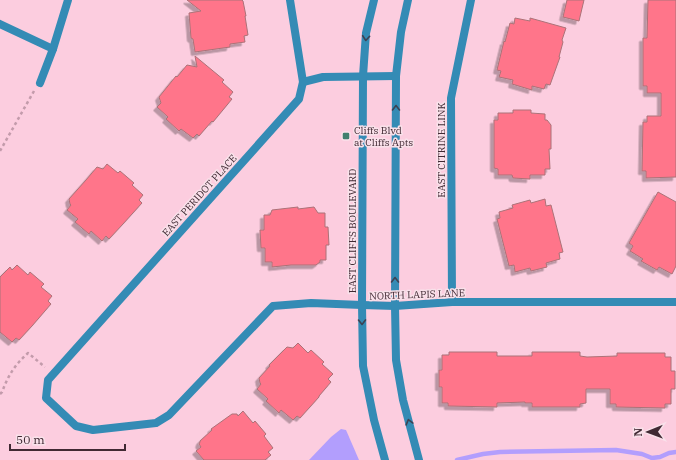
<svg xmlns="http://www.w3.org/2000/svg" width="676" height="460" font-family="'IBM Plex Serif',serif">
<defs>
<filter id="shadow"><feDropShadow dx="-3.5" dy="3.5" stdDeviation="0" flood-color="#0004"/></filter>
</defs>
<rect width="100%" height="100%" fill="#fccddf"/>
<path fill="#b29efd" d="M 341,429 L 346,430 L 359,460 L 309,460 L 331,437 Z"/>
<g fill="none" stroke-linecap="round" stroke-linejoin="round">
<path stroke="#b29efd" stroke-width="4.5" d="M 457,460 L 483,454 L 500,452 L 616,450 L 642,454 L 652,458 L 660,457 L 669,453 L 676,452"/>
</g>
<g fill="#ff758a" stroke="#ab7278" filter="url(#shadow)">
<path d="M 187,0 L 242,0 L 243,1 L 246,16 L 245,16 L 248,35 L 244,36 L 245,42 L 230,44 L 230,47 L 195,52 L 193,39 L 191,38 L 189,13 L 201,11 Z"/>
<path d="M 567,0 L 584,0 L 579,21 L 563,17 Z"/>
<path d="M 648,0 L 676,0 L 676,177 L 646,178 L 646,171 L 642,171 L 643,122 L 647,122 L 647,116 L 661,116 L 661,93 L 647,93 L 647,86 L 643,86 L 643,38 L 647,38 Z"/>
<path d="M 515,18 L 530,21 L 530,18 L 566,28 L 562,40 L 563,42 L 559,57 L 560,57 L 550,85 L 546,84 L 544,89 L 532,86 L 532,90 L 512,84 L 513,80 L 499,77 L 501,71 L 497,70 L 504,41 L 505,42 L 510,23 L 514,24 Z"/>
<path d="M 195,56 L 224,80 L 222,82 L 233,92 L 229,97 L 232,99 L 213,122 L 212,121 L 199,136 L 197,134 L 193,138 L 181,129 L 179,131 L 166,119 L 168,117 L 157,107 L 161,103 L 159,97 L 176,76 L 177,77 L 187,65 L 197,67 Z"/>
<path d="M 513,110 L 531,110 L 531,113 L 545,114 L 545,120 L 547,120 L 551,125 L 551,149 L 549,149 L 550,169 L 545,169 L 545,175 L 530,175 L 530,179 L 513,178 L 512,175 L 498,175 L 498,169 L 494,168 L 494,120 L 498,120 L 498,113 L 513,113 Z"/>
<path d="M 107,164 L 118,173 L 120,171 L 134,183 L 132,185 L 143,195 L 139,200 L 142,203 L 123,224 L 109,239 L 106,236 L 102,241 L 91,231 L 89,234 L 75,222 L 78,219 L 67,210 L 71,205 L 70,204 L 69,199 L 86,180 L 97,167 L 103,169 Z"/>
<path d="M 658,192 L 676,202 L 676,266 L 672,274 L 659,267 L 657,270 L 641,261 L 643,259 L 630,251 L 633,246 L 629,243 Z"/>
<path d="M 545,199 L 546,206 L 551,205 L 563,252 L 559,253 L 560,259 L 546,263 L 547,267 L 531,271 L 530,268 L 515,272 L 514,265 L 509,266 L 497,219 L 500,218 L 499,212 L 513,208 L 512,205 L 530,200 L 531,203 Z"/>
<path d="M 298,207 L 298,209 L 314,207 L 318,213 L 325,213 L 325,227 L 328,227 L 329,245 L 326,245 L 326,260 L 320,260 L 320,262 L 316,265 L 291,265 L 272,267 L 272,262 L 265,262 L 265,248 L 261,248 L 260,230 L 264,230 L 264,215 L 270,215 L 272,210 Z"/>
<path d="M 17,265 L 28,275 L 30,272 L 44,284 L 41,287 L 52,296 L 48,301 L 51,304 L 32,326 L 19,340 L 16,338 L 12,342 L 0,332 L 0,277 L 10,267 L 12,270 Z"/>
<path d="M 298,343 L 308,353 L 311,350 L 324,362 L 322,364 L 333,374 L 328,379 L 331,382 L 319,396 L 319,397 L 300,418 L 297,416 L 293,420 L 281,410 L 279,413 L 266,401 L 268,399 L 257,389 L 261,384 L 260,383 L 259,378 L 270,366 L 269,365 L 287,347 L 293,348 Z"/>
<path d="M 449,352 L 497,352 L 497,356 L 532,356 L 532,352 L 580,352 L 580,356 L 587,357 L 617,356 L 617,353 L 665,353 L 665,357 L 671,357 L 671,371 L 675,371 L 675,389 L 671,389 L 671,404 L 665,404 L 665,408 L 616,407 L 616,404 L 610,404 L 610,389 L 586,389 L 586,403 L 580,404 L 580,407 L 532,407 L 532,403 L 525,403 L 525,402 L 497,403 L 497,407 L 448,406 L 448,403 L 442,403 L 442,387 L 439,387 L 439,370 L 442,370 L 442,355 L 449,355 Z"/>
<path d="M 243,411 L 253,423 L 255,421 L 266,434 L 264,436 L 273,448 L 268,452 L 271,455 L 265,460 L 204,460 L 196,451 L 201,447 L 199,444 L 200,442 L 200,441 L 212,430 L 211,429 L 232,414 L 237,414 L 238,416 Z"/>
</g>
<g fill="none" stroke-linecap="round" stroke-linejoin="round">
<g stroke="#c39bab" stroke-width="2.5" stroke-dasharray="3 3" stroke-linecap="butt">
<path d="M 0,151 L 34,91"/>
<path d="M 0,394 L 2,392 C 9,374 14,366 28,353 L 45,367"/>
</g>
<g stroke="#348bb5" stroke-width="8">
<path d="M 290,0 L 303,82 L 299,99 L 48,380 L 46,398 L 76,426 L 93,430 L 156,423 L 169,415 L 273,306 L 311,303 L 362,305 L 395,306 L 452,302 L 676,302"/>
<path d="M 0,24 L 53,49"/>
<path d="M 303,82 L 323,77 L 396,76"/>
<path d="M 452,302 L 451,98 L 471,0"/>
</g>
<path stroke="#348bb5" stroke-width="8" d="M 40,83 L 53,49 L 68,0"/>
<g stroke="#348bb5" stroke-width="8">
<path d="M 374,0 L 366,33 L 363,76 L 362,305 L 363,366 L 374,420 L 385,460"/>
<path d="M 408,0 L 401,32 L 396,76 L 395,306 L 396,360 L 403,400 L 419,460"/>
</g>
</g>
<defs><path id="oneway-chevron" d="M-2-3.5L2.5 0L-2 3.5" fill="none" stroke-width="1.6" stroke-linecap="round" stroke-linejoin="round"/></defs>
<g stroke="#3d4254">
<use href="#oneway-chevron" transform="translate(366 38) rotate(95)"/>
<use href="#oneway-chevron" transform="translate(396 108) rotate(-90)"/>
<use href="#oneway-chevron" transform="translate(395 280) rotate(-90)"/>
<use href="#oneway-chevron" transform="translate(362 322) rotate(89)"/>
<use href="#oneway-chevron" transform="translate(409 422) rotate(-105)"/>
</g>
<rect fill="#41806e" stroke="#f9e1ea" stroke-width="1.5" x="342" y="132" width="8" height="8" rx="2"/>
<g text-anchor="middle" stroke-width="3" stroke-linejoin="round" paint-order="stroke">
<g font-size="10" fill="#402933" stroke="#f9e1ea" text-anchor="start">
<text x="354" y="134">Cliffs Blvd<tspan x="354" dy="12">at Cliffs Apts</tspan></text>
</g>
<g font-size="10" fill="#402933" stroke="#f9e1ea">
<text transform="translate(441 150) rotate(-90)" y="4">EAST CITRINE LINK</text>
<text transform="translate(199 195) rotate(-48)" y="4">EAST PERIDOT PLACE</text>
<text transform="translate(352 231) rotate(-90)" y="4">EAST CLIFFS BOULEVARD</text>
<text transform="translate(417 294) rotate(-2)" y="4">NORTH LAPIS LANE</text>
</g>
</g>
<g transform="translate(648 432) rotate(269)" stroke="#f9e1ea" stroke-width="3" paint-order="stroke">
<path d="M0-3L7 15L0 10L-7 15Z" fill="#402933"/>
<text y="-6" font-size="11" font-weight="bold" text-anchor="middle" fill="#402933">N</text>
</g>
<path d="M10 444v6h115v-6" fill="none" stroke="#402933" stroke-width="2"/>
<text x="16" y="444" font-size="12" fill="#402933" stroke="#f9e1ea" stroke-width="3" paint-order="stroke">50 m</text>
</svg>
